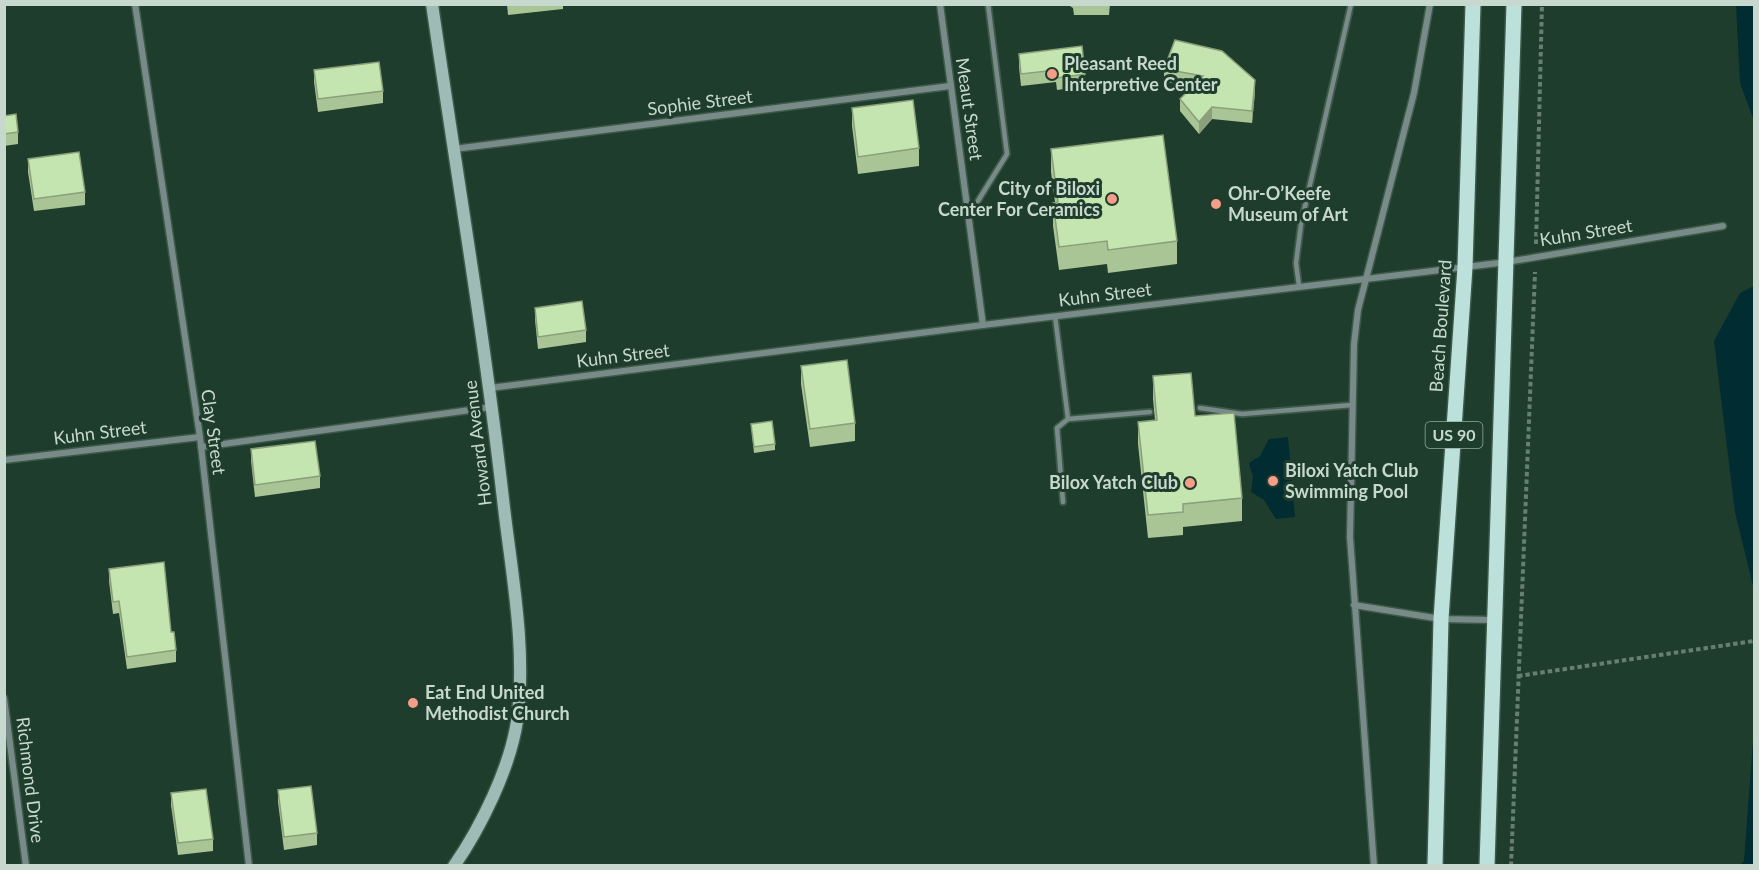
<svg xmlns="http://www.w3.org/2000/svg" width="1759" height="870" font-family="Lato,sans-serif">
<rect width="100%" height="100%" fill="#1f3d2c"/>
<g fill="#002c32">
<path d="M 1736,5 L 1754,5 L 1754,121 L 1740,83 Z"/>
<path d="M 1754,286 L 1754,590 L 1735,512 L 1714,341 L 1740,293 Z"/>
<path d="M 1288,437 L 1295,517 L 1276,519 L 1264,500 L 1251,492 L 1253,477 L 1249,463 L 1260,456 L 1269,439 Z"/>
<path d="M 1754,728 L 1754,865 L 1740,865 L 1744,861 Z"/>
</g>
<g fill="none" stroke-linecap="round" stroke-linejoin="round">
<defs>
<g id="service">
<path d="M 968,217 L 1007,154 L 988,4"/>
<path d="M 1299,286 L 1296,263 L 1301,224 L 1351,4"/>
<path d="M 1055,316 L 1068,419 L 1150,412"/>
<path d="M 1200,408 L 1242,414 L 1352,405"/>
<path d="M 1063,502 L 1057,428 L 1068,419"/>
</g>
<g id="minor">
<path d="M 135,4 L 200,437 L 249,866"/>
<path d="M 940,4 L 983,325"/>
<path d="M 454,149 L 950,86"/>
<path d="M 490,388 L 983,325 L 1507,262 L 1723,226"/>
<path d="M 201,447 L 492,407"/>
<path d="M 4,460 L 200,437"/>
<path d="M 1354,605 L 1441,619 L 1493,620"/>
<path d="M 4,698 L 26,866"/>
<path d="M 1374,866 L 1350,537 L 1354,344 L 1358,310 L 1414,93 L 1430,4"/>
</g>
<path id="secondary" d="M 432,4 C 456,169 484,334 503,499 C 511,571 527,648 517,721 C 510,768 481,827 454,866"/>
<g id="primary">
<path d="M 1435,866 L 1441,619 L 1465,267 L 1473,4"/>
<path d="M 1487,866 L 1514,4"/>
</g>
</defs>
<use href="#service" stroke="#3d5949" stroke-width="8"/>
<use href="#minor" stroke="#3d5949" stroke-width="9"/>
<use href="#secondary" stroke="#3d5949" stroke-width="15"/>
<use href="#primary" stroke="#3d5949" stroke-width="18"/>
<g stroke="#667f70" stroke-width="4" stroke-dasharray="4.5 3" stroke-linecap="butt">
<path d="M 1536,244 L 1542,4"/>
<path d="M 1518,676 L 1754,641"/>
<path d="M 1511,866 L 1535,272"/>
</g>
<use href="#service" stroke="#798b88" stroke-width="4.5"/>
<use href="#minor" stroke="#798b88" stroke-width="6"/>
<use href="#secondary" stroke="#9ebbb6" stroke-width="12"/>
<use href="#primary" stroke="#bbe1da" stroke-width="15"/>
</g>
<g fill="#a9c596">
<path d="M 507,4 L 563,4 L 563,9 L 508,15 Z"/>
<path d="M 1067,4 L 1110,4 L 1109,15 L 1074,15 L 1073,8 Z"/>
<path d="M 1175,40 L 1255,92 L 1252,123 L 1212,119 L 1199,134 L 1180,111 L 1180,99 L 1193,86 L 1164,82 L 1164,69 Z"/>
<path d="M 1019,54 L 1085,74 L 1085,86 L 1057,90 L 1056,82 L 1021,86 L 1019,67 Z"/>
<path d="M 314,70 L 383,91 L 383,103 L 318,112 L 314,82 Z"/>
<path d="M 852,108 L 919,148 L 919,166 L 858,174 L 852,126 Z"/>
<path d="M 4,116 L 18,132 L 18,144 L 4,146 Z"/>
<path d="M 1051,149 L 1177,241 L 1177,264 L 1108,273 L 1107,264 L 1059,270 L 1053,226 L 1053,203 L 1055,202 L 1051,172 Z"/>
<path d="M 28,159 L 85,192 L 85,205 L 34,211 L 28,172 Z"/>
<path d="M 535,308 L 586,330 L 586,342 L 538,349 L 535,320 Z"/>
<path d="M 801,366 L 855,423 L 855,441 L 810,447 L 801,384 Z"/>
<path d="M 1153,376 L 1195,416 L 1242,498 L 1242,521 L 1183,527 L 1183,535 L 1148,538 L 1138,444 L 1138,422 L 1155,420 L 1153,399 Z"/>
<path d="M 751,424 L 775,444 L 775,450 L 754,453 Z"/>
<path d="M 251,449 L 320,476 L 320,488 L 255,497 L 251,461 Z"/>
<path d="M 109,569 L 171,632 L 176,650 L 176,662 L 127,669 L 119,613 L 113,614 L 109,581 Z"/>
<path d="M 278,790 L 317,833 L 317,845 L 284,850 L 278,802 Z"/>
<path d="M 171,793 L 213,839 L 213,851 L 178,855 L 171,805 Z"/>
</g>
<g fill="#89a07a">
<path d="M 1255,80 L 1255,92 L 1252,123 L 1252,111 Z"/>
<path d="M 1212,107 L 1212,119 L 1199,134 L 1199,122 Z"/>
</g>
<g fill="#c4e5af" stroke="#89a07a" stroke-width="1.5">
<path d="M 1175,40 L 1222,51 L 1255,80 L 1252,111 L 1212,107 L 1199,122 L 1180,99 L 1203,76 L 1164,69 Z"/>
<path d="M 1082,46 L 1085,74 L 1057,78 L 1056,70 L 1021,74 L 1019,54 Z"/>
<path d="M 379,62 L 383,91 L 318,99 L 314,70 Z"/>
<path d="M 913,100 L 919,148 L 858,157 L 852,108 Z"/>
<path d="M 16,114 L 18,132 L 4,134 L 4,116 Z"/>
<path d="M 1163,135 L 1177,241 L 1108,250 L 1107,241 L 1059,247 L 1053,203 L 1058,202 L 1051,149 Z"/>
<path d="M 79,152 L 85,192 L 34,199 L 28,159 Z"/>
<path d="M 582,301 L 586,330 L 538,337 L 535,308 Z"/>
<path d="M 847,360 L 855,423 L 810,429 L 801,366 Z"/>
<path d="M 1191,373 L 1195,416 L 1234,413 L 1242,498 L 1183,504 L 1183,512 L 1148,515 L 1138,422 L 1157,420 L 1153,376 Z"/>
<path d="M 772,421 L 775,444 L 754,447 L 751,424 Z"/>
<path d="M 315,441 L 320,476 L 255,485 L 251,449 Z"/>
<path d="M 164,562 L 171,632 L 174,632 L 176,650 L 127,657 L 119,601 L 113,602 L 109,569 Z"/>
<path d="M 311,786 L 317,833 L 284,837 L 278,790 Z"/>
<path d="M 206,789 L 213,839 L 178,843 L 171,793 Z"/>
</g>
<g fill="#f49e8a" stroke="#1f3d2c" stroke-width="2">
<circle cx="1052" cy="74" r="6"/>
<circle cx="1112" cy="199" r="6"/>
<circle cx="1216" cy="204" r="6"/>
<circle cx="1273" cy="481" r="6"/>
<circle cx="1190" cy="483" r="6"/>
<circle cx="413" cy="703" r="6"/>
</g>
<g text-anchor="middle" stroke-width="6" stroke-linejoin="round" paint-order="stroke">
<rect fill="#1f3d2c" stroke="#95aa9d" stroke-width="1.5" x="1425.5" y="422" width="57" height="26" rx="4.5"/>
<g font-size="16" font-weight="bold" fill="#c7d9ce">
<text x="1454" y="441">US 90</text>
</g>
<g font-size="18" font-weight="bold" fill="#c7d9ce" stroke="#1f3d2c" text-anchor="start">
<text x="1064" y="70">Pleasant Reed<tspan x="1064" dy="21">Interpretive Center</tspan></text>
<text x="1100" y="195" text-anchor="end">City of Biloxi<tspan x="1100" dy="21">Center For Ceramics</tspan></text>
<text x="1228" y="200">Ohr-O’Keefe<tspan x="1228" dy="21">Museum of Art</tspan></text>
<text x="1285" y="477">Biloxi Yatch Club<tspan x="1285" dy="21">Swimming Pool</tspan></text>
<text x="1178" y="489" text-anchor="end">Bilox Yatch Club</text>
<text x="425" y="699">Eat End United<tspan x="425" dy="21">Methodist Church</tspan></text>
</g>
<g font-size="18" fill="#c7d9ce" stroke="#1f3d2c">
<text transform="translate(700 103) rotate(-7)" y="6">Sophie Street</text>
<text transform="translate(969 109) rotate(82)" y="6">Meaut Street</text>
<text transform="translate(1586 233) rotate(-9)" y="6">Kuhn Street</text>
<text transform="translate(1105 295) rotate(-7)" y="6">Kuhn Street</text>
<text transform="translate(1441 326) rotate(-86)" y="6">Beach Boulevard</text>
<text transform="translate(623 356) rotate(-7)" y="6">Kuhn Street</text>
<text transform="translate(213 432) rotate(82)" y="6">Clay Street</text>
<text transform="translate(100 433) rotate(-7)" y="6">Kuhn Street</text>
<text transform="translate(478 443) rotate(-97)" y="6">Howard Avenue</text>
<text transform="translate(30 780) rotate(83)" y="6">Richmond Drive</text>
</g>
</g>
<rect width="1759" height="870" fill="none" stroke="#c7d9ce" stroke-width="12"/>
</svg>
